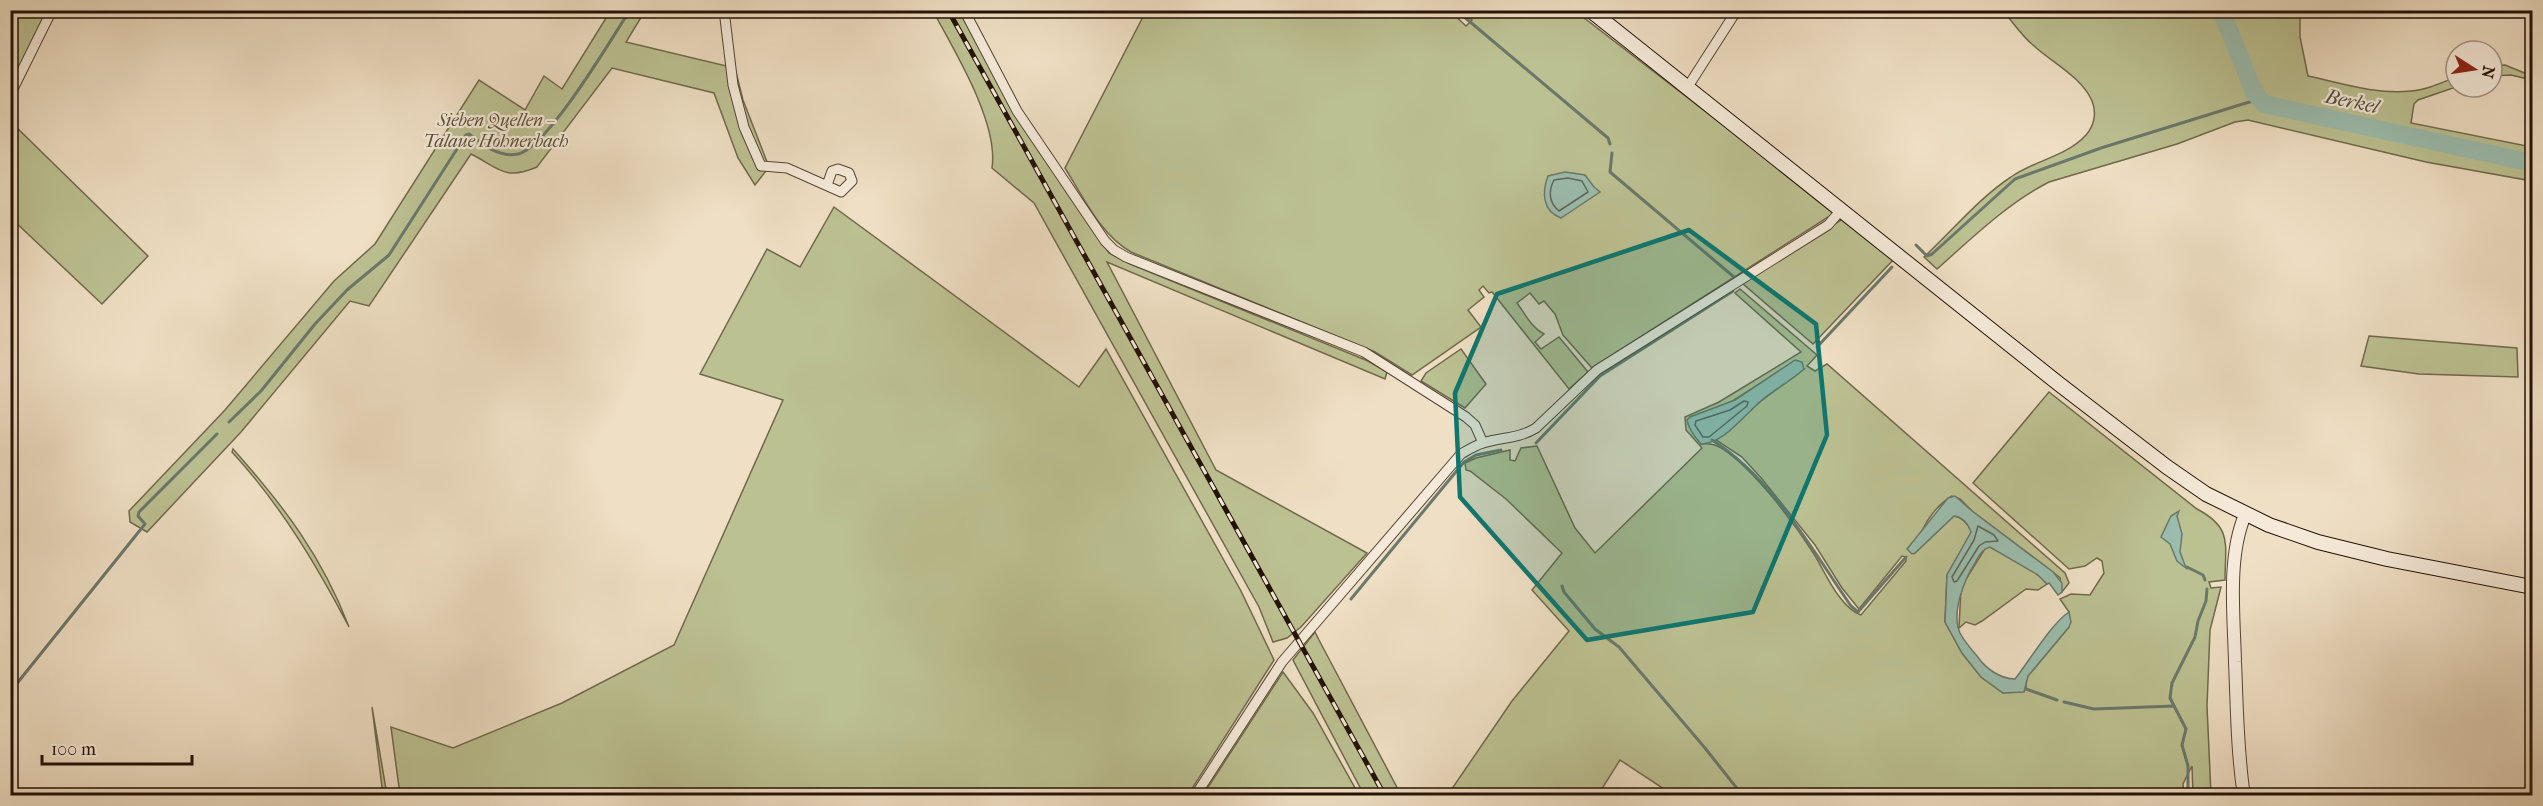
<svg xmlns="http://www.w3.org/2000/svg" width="2543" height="806" font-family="'IM FELL French Canon',serif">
<rect width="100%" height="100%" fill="#efdfc4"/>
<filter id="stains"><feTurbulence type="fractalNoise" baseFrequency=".00333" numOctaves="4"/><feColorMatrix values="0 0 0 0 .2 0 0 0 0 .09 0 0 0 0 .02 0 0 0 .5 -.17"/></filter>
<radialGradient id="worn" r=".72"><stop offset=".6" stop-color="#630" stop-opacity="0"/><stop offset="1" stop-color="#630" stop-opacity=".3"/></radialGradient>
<g fill="#bcc192" stroke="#70694c" stroke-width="1.5" fill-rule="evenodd">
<path d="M 611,10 L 645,11 L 626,42 L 735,68 L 743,100 L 769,167 L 755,185 L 738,158 L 714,93 L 612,68 L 537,167 C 504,181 499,168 471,154 L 369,306 L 350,301 L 241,432 L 147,532 L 130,522 L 129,511 L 225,410 L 334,281 L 375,244 L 479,80 L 525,110 L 544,76 L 562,89 Z"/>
<path d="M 1449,10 L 1466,26 L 1472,20 L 1460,11 L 1575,11 L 1836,212 L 1592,368 L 1563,335 L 1555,314 L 1544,301 L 1539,304 L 1530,293 L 1517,303 C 1526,315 1531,327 1544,334 L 1535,342 L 1541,349 L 1559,337 L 1588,372 L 1569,389 L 1492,292 L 1489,293 L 1483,286 L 1479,290 L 1484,297 L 1468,310 L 1481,327 L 1412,375 L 1375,352 L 1131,252 C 1100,234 1084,198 1065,168 L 1146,11 Z"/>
<path d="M 10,11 L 50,11 L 10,87 Z"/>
<path d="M 933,11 L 959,11 L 1015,114 L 1109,253 L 1130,264 L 1368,361 L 1387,372 L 1385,379 L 1107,262 L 1216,470 L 1367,553 L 1301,627 L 1287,638 L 1273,642 L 1259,607 L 1034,203 L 992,168 C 999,123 954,50 933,11 Z"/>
<path d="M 2003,11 L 2219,11 L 2253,93 L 2263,105 L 2532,165 L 2532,181 L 2426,162 L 2248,120 L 2235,122 L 2177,144 L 2049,182 C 2008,203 1972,238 1937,269 L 1924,257 C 1952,231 1979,198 2011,177 C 2035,160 2066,157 2086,135 C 2094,126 2097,113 2092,101 C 2082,77 2051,62 2033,45 C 2021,35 2013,22 2003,11 Z"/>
<path d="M 2224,11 L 2300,11 L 2300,37 L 2308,76 C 2340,83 2377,95 2411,91 C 2426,90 2441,83 2456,77 L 2456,87 L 2418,100 L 2414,104 L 2411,123 L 2532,147 L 2532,160 L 2264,103 L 2255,89 Z"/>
<path d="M 2505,65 L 2532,76 L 2532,80 L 2511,75 L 2492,76 L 2492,66 Z"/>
<path d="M 11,122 L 148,256 L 102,304 L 11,218 Z"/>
<path d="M 834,207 L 1079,387 L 1106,349 L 1241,591 L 1274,660 L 1188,795 L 400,795 L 391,727 L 453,748 L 562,703 L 674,645 L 783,400 L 700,374 L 767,249 L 800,267 Z"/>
<path d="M 1844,218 L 1894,259 L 1813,344 L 1742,283 Z"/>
<path d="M 1740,289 L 1817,355 L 1807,366 L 1815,371 L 1827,364 L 2065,573 L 2069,583 L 2062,592 L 2060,578 L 2053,572 L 1972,511 L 1960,499 L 1952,496 C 1932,508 1919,531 1915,553 L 1954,516 C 1963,517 1968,524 1972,532 L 1947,575 L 1945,622 L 1962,653 L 1981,677 L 2003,693 L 2026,689 L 2026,681 L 2028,676 L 2069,627 L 2069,612 L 2060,599 L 2071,594 L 2090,595 L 2104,573 L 2102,561 L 2097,558 L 2085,566 L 2069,569 L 1973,483 L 2049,392 L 2197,509 C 2233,528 2225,544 2225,580 L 2209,582 L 2211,588 L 2221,587 L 2210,630 L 2207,706 L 2211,795 L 2193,795 L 2192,766 L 2183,784 L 2184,795 L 1673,795 L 1620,760 L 1598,795 L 1447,796 L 1512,701 L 1569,631 L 1532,590 L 1562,553 L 1506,499 L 1470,471 L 1466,470 L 1465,463 L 1476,458 L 1510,450 L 1510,460 L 1515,461 L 1521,448 L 1537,446 L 1575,528 L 1595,553 L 1702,448 L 1686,430 L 1685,417 L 1719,402 L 1801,352 L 1735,293 ZM 1804,369 L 1761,401 L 1716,440 L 1742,457 L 1762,479 L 1815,545 L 1842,588 L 1859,609 L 1902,556 L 1906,557 L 1906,561 L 1861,615 C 1840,608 1825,572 1814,554 C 1794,523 1754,469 1723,449 C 1717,445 1709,443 1701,444 L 1688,424 L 1690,417 L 1728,404 L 1781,370 Z"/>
<path d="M 2369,336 L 2517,348 L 2518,377 L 2419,374 L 2361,366 Z"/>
<path d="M 1461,349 L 1486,384 L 1465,408 L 1421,381 L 1426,373 Z"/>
<path d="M 233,449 C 283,505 322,556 349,627 C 316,564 280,504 232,452 Z"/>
<path d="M 1986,547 L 1990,547 C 2009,557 2033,567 2047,584 L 2038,590 L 2026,589 L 1982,621 L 1975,625 L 1966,622 L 1959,628 L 1961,587 Z"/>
<path d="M 1315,632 L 1319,640 L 1401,795 L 1364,795 L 1293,660 Z"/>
<path d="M 1283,672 L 1313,713 L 1359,795 L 1203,795 Z"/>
<path d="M 372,707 L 387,795 L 383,795 Z"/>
</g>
<g fill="#9bbdae" stroke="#6b786b" stroke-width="1.5">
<path d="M 1565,172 L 1585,175 L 1594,187 L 1600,192 L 1561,218 C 1542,211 1542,192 1548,176 Z"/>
<path d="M 1795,360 L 1802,362 L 1804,369 C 1791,381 1775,389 1762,400 C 1744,415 1725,443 1701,444 C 1695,437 1689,430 1687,420 L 1690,417 L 1735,400 Z"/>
<path d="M 1955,496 L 1972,511 L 2053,572 L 2062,583 L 2062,592 L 2058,595 L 2049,583 L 2047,584 L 2038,575 L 1990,547 C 1982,549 1979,556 1975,563 C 1964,580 1951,613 1960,633 C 1964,641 1971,649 1977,656 C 1985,668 2000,679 2015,679 C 2030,660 2051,624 2069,612 L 2071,622 L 2069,627 L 2028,676 L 2024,692 L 2003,693 L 1981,677 L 1962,653 L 1945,622 L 1947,575 L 1971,532 C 1968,524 1963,517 1954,516 L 1915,553 L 1912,554 L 1907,549 L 1948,498 Z"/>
<path d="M 2179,511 L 2177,516 L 2182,534 L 2180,552 L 2186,568 L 2177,561 L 2170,544 L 2161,537 L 2171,516 Z"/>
</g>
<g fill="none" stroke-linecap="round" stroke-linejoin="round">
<g stroke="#5f675a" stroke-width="1.5">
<path d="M 1568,178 L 1582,181 L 1588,192 L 1559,211 C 1549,203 1548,191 1554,180 Z"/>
<path d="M 1744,401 L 1748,402 L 1747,406 L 1709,437 L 1703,437 L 1695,425 L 1696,421 L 1730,410 Z"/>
<path d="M 1978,526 L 1994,535 L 1998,541 L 1985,542 L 1979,546 L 1957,581 L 1954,582 L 1952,577 L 1974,540 Z"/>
</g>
<g stroke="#6b786b" stroke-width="3">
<path d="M 1456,10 L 1608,138 L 1610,144"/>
<path d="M 1612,153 L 1610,172 L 1734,277"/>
<path d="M 1916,245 L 1927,256 L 1932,254 L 2015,179 L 2101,148 L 2259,99"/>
<path d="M 1817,347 L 1892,267"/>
<path d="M 229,422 L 261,391 L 315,324 L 347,290 L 389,255 L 466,135 L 469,134 C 483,145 500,158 518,154 C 547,148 612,38 630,10"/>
<path d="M 1712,440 C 1774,480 1810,547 1851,606 L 1858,612 L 1906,557"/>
<path d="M 1536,443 L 1600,376 L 1733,291"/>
<path d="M 2187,567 L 2203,575 L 2205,580"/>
<path d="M 1562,586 L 1564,592 L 1595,629 L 1619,647 L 1705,748 L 1743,796"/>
<path d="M 1351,599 L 1464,462 L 1476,455 L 1501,450"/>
<path d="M 2026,689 L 2057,700"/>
<path d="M 10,692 L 145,524 L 138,516 L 139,512 L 217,434"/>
<path d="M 2064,702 L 2094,709 L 2174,706"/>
<path d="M 2188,796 L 2188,766 L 2182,745 L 2186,729 L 2170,698 L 2172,683 L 2195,637 L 2198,621 L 2206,601 L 2207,589"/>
</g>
<path stroke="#9bbdae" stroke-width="18" d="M 2221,10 L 2254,92 L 2264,104 L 2532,163"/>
<defs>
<g id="minor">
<path d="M 724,10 L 733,85 L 744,127 L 761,166 L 787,168 L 841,192 L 852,181 L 849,173 L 838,169 L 832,171 L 827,185"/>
<path d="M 964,10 L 1017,111 L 1105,241 L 1114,250 L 1126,257 L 1364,352 L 1466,417 L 1475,425 L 1483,443"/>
<path d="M 1687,88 L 1737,10"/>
<path d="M 10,95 L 52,10"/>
<path d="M 1195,796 L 1282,662 L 1461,454 C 1468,450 1476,445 1483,443 C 1502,437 1518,439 1536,428 L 1597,370 L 1828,225 L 1841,210"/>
</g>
<path id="tertiary" d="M 2244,796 C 2237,751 2237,706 2235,662 C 2234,617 2227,557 2245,515"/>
<path id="secondary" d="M 1590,10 L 2059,384 L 2167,467 L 2206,494 L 2269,525 L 2318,542 L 2387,559 L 2532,587"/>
</defs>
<use href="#minor" stroke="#564436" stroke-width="11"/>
<use href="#tertiary" stroke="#564436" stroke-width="14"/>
<use href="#secondary" stroke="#231106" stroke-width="16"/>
<use href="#minor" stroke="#f5ead9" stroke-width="9"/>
<use href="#tertiary" stroke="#f5ead9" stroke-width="12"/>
<use href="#secondary" stroke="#f5ead9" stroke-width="14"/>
<defs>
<path id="rail" d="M 948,10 L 1385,796"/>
</defs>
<use href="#rail" stroke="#231106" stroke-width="5"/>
<use href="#rail" stroke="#f5ead9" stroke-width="3" stroke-dasharray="9" stroke-linecap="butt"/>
</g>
<path fill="#0f766e" fill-opacity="0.2" stroke="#0f766e" stroke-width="4.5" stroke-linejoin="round" d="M 1689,230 L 1816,324 L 1827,435 L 1753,612 L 1587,640 L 1460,497 L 1455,393 L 1497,294 Z"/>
<g text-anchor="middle" stroke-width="4.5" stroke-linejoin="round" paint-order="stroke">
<g font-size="18" font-style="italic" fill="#594f37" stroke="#f5ead9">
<text x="496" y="126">Sieben Quellen –<tspan x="496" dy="21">Talaue Hohnerbach</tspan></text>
</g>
<g font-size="20" font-style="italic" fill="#4d4d41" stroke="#f5ead9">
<text transform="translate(2352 101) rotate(12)" y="7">Berkel</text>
</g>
</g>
<rect width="2543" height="806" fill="none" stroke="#efdfc4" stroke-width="36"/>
<rect x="12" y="12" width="2519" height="782" fill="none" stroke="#231106" stroke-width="3"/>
<rect x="18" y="18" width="2507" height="770" fill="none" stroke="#231106" stroke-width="1.5"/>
<g transform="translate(2474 69) rotate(102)"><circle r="28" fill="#f5ead9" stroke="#a19385" stroke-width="1.5"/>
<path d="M0-4.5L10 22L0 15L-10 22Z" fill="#8f2418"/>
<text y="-9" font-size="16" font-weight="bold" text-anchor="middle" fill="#231106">N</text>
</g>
<path d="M42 755v9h150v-9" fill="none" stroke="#231106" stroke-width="3"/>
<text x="51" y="755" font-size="18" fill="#231106" stroke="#f5ead9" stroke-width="4.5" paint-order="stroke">100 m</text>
<rect width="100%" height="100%" filter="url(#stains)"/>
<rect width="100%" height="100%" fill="url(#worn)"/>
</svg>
